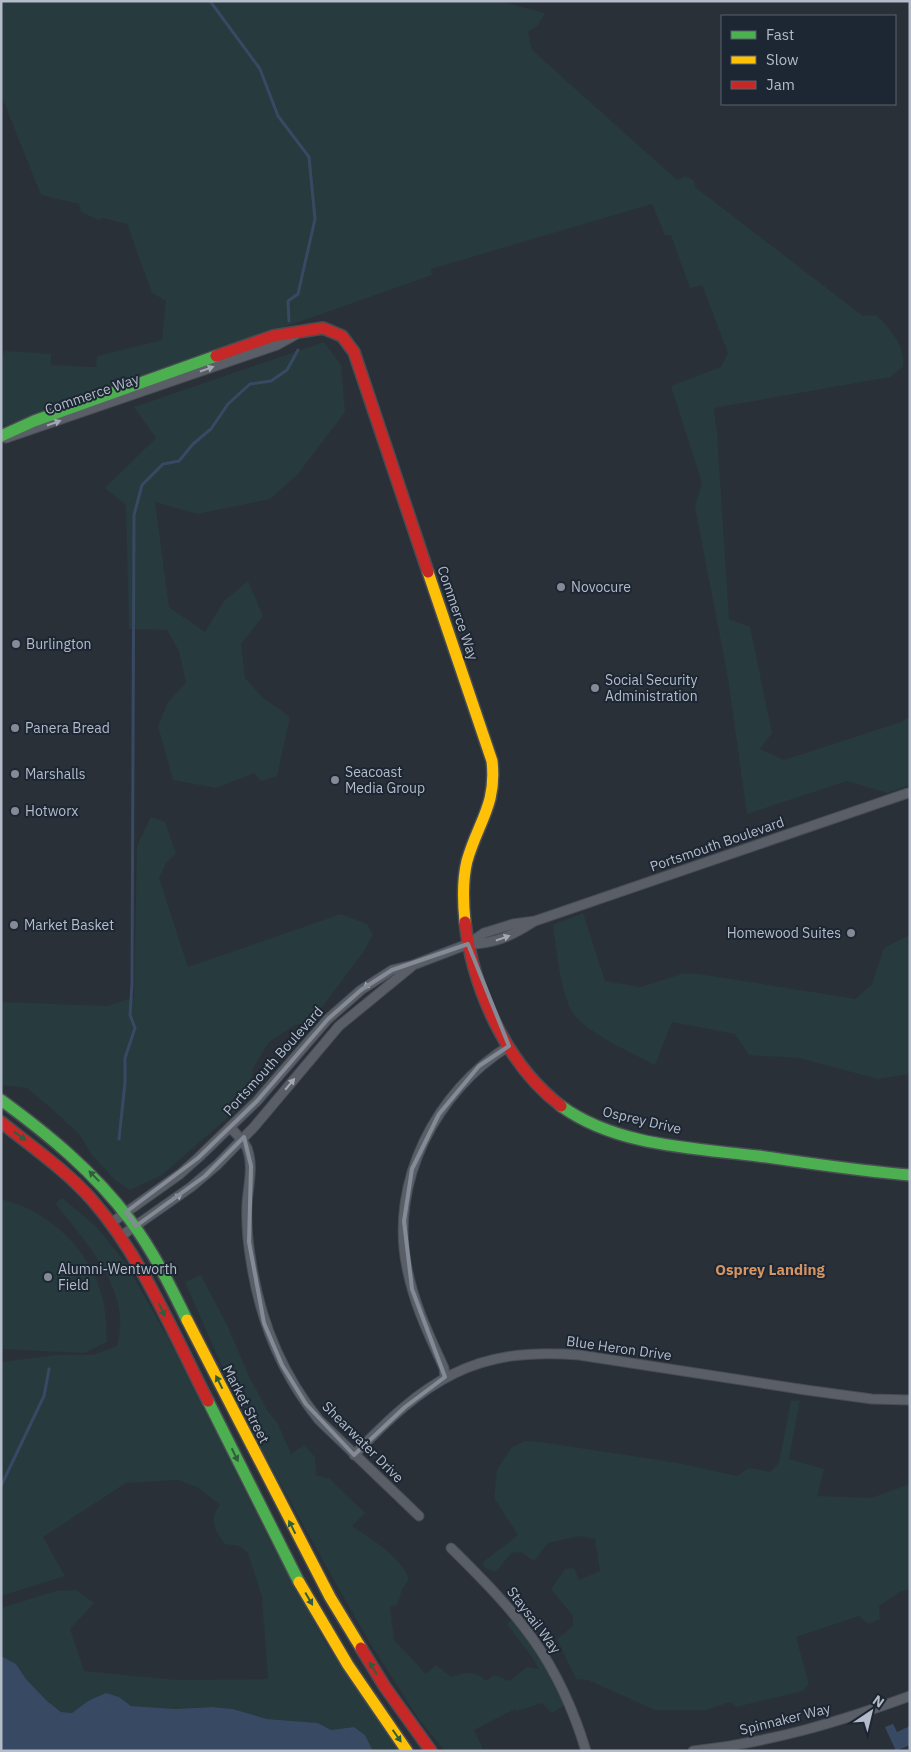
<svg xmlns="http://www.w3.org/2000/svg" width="911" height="1752" font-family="'IBM Plex Sans',sans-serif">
<rect width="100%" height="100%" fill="#2a3038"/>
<g fill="#273a3e">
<path d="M 1,1 L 500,1 L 545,13 L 538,25 L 528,32 L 532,50 L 677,180 L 686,176 L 694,181 L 695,187 L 863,316 L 876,315 C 889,327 907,348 903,367 L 890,377 L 714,408 L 717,433 L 729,619 L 750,627 L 772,733 L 760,749 L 784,760 L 901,722 L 910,716 L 910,785 L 887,793 L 847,781 L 747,814 L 728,678 L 695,507 L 702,483 L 671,386 L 721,367 L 728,353 L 702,285 L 690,288 L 671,235 L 665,235 L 652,204 L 431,269 L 432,275 L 1,427 L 1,361 L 4,351 L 51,354 L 51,365 L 96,367 L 97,356 L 162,340 L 166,301 L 152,293 L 127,224 L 103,218 L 99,220 L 81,212 L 79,204 L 41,195 L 1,95 Z"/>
<path d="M 324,342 L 341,365 L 345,412 L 298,474 L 270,499 L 197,514 L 155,502 L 169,607 L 205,632 L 224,601 L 248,581 L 263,616 L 241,644 L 245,678 L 262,697 L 290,717 L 277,776 L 261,781 L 254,773 L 216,788 L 173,780 L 158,726 L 168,702 L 186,683 L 179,651 L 167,630 L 129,629 L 126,505 L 105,488 L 156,438 L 134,407 Z"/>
<path d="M 151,817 L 165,822 L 176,853 L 166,863 L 159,878 L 188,967 L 341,914 L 367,924 L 373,934 L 364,951 L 311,1022 L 295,1025 L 269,1042 L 253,1068 L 250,1098 L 162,1175 L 130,1190 L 116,1181 L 91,1154 L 80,1135 L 52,1109 L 27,1088 L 1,1085 L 1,1002 L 108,1006 L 134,997 L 137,846 Z"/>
<path d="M 583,913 L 605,981 L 640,987 L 682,974 L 699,974 L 856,999 L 872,984 L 884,948 L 910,935 L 910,1074 L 878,1079 L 799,1058 L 749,1055 L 735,1034 L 672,1022 L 655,1065 C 632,1053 593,1036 576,1017 C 561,1001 556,947 553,925 Z"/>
<path d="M 62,1198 L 96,1226 L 126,1264 L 167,1336 L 272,1545 L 326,1644 L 401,1751 L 373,1751 L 365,1735 L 354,1727 L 331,1730 L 318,1723 L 267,1719 L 233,1709 L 212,1707 L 176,1709 L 131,1706 L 119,1697 L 88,1701 L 72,1713 L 61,1712 L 47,1701 L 26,1679 L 16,1664 L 1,1656 L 1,1608 L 56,1591 L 76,1590 L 94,1603 L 70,1629 L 84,1671 L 176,1680 L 268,1679 L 262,1597 L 248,1553 L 239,1546 L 225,1544 C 215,1530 208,1521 220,1505 L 199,1488 L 178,1480 L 126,1483 L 43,1537 L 65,1576 L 1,1596 L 1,1362 L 57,1355 L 93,1355 L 117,1346 C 133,1291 86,1243 55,1203 Z"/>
<path d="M 1,1199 C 49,1211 89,1248 102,1296 C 106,1311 106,1327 107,1342 L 84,1353 L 1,1349 Z"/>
<path d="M 201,1275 L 228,1327 L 248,1374 L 267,1410 L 278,1424 L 291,1454 L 304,1445 L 315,1457 L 316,1475 L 330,1479 L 365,1513 L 352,1526 C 373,1541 399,1554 409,1579 L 402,1590 L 397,1605 L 390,1607 L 394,1640 L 426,1674 L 436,1665 L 451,1677 C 465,1672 475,1670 486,1681 L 494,1675 L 510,1681 L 527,1667 L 539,1669 L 532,1657 L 507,1624 L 512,1620 C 534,1647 550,1674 565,1705 L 552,1713 L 542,1703 L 517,1711 L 515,1709 L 474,1730 L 484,1751 L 445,1751 L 420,1721 L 370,1643 L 331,1575 L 263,1452 L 232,1389 L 185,1282 Z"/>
<path d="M 800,1400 L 789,1459 L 824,1469 L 817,1496 L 871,1498 L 910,1484 L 910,1589 L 900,1592 L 879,1606 L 880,1619 L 868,1624 L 859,1616 L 796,1637 L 809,1684 L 803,1691 L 736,1707 L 730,1702 L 706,1710 L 655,1710 L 588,1680 L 576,1679 L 557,1639 L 573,1626 L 573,1616 L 551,1589 L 565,1569 L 574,1568 L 579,1580 L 600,1571 L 595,1539 L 580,1536 L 548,1543 L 534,1561 L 521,1552 L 511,1553 L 496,1572 L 485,1568 L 483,1562 L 518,1535 L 494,1498 L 497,1470 L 511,1448 L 525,1441 L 541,1442 L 678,1463 L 737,1476 L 749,1468 L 770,1472 L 779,1463 L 791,1401 Z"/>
</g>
<g fill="#384963">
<path d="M 1,1656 L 16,1664 L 26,1679 L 47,1701 L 61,1712 L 72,1713 L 88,1701 L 106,1693 L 119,1697 L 131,1706 L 176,1709 L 212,1707 L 233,1709 L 267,1719 L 318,1723 L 331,1730 L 354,1727 L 365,1735 L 373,1751 L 1,1751 Z"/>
<path d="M 893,1724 L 897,1732 L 910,1726 L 910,1745 L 896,1751 L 885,1727 Z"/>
</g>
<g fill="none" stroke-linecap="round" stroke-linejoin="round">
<g stroke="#384963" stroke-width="3">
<path d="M 210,1 L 260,69 L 278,116 L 309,157 L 315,219 L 298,294 L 288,301 L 289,321"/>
<path d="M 119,1139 L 125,1083 L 125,1058 L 135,1028 L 130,1015 L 132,984 L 134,515 L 142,485 L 163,464 L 179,461 L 193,444 L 211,429 L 228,404 L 250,384 L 271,381 L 287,370 L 298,350"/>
<path d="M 1,1486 L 44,1396 L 49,1369"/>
</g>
<defs>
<g id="street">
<path d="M 6,438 L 277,345 L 295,335"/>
<path d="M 469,944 C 493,944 512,936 533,922"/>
<path d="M 230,1127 C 236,1134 243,1140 247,1148 C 254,1167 248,1185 247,1204 C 246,1223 248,1243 251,1261 C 260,1321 281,1373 319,1420 L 419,1516"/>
<path d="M 111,1223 L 180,1174 L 198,1158 L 257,1101 L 328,1019 L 361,990 L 392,970 L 413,965 L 468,944 L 484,933 L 513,924 L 535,921 L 908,793"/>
<path d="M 121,1236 L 191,1187 L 217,1165 L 254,1127 L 339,1026 L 411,967"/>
<path d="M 445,1377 L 444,1368 C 429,1335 414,1304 407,1268 C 389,1182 436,1091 509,1046"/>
<path d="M 354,1455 C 425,1381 473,1346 579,1355 L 806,1390 L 872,1399 L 910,1400"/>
<path d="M 451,1548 C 518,1614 558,1658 586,1751"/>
<path d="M 693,1751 C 772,1742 836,1723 910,1696"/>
</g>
<g id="fast">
<path d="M 1,436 L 34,421 L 216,356"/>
<path d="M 1,1100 C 49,1135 94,1172 130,1220 C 153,1251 170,1285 187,1320"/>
<path d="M 561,1106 C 616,1146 693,1148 758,1156 C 809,1163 859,1171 910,1175"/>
<path d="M 208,1401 L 299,1582"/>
</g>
<g id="slow">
<path d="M 428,572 L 492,761 C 497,805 478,822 467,861 C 462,881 463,902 465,922"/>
<path d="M 187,1320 L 330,1597 L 361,1648"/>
<path d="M 299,1582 L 348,1665 L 407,1751"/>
</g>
<g id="jam">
<path d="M 216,356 L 273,336 L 323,328 L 342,336 L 354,352 L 428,572"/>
<path d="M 465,922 C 473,989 506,1064 561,1106"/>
<path d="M 1,1122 C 32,1147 67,1171 93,1201 C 143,1259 173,1333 208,1401"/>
<path d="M 361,1648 L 385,1687 L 431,1751"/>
</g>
</defs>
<use href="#street" stroke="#484c53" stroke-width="11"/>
<use href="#fast" stroke="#484c53" stroke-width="14"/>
<use href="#slow" stroke="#484c53" stroke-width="14"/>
<use href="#jam" stroke="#484c53" stroke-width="14"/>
<use href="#street" stroke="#5a5e66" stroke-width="9"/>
<use href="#fast" stroke="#4caf50" stroke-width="11"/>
<use href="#slow" stroke="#ffc107" stroke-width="11"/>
<use href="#jam" stroke="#c62828" stroke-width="11"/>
</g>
<defs><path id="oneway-solid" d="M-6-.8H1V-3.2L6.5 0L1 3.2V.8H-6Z" transform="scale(1.25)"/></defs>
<g fill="#a2a9b5">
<use href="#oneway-solid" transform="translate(207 369) rotate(-19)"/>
<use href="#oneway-solid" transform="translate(54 423) rotate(-19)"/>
<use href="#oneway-solid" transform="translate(503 938) rotate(-19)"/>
<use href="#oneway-solid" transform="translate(369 984) rotate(145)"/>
<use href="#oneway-solid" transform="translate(290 1084) rotate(-50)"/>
<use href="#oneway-solid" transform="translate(176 1198) rotate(-36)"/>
</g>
<g fill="#305d3f">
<use href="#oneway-solid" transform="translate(20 1136) rotate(36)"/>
<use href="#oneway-solid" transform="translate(94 1176) rotate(-134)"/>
<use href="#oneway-solid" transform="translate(162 1310) rotate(64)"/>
<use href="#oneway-solid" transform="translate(219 1382) rotate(-117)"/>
<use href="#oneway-solid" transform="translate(235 1455) rotate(64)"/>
<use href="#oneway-solid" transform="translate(292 1527) rotate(-117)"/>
<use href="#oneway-solid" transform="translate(309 1599) rotate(60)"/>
<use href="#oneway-solid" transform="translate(373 1668) rotate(-122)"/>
<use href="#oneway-solid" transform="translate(397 1736) rotate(55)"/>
</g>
<path fill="none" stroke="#848b96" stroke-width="4" stroke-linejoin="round" d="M 468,944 L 509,1046 L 479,1066 L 439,1114 L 412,1169 L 404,1221 L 412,1289 L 445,1377 L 405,1407 L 354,1455 L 306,1404 L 282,1365 L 264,1323 L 249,1242 L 251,1166 L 244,1137 L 205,1176 L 136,1226 L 126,1212 L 198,1158 L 257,1101 L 328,1019 L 361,990 L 392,970 Z"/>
<g fill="#848b96" stroke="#1d2633" stroke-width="2">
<circle cx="561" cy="587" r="5"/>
<circle cx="16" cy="644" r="5"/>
<circle cx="595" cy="688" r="5"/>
<circle cx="15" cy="728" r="5"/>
<circle cx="15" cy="774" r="5"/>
<circle cx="335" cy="780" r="5"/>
<circle cx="15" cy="811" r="5"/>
<circle cx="14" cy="925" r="5"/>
<circle cx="851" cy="933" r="5"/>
<circle cx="48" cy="1277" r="5"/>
</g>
<g text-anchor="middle" stroke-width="4" stroke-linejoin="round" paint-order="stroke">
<g font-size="14" fill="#b4bcc9" stroke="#1d2633">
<text transform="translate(92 394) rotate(-19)" y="5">Commerce Way</text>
<text transform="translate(458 613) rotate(71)" y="5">Commerce Way</text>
<text transform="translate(717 844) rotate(-19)" y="5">Portsmouth Boulevard</text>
<text transform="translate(273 1061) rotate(-48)" y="5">Portsmouth Boulevard</text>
<text transform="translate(642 1120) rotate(13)" y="5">Osprey Drive</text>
<text transform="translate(619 1348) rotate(8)" y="5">Blue Heron Drive</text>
<text transform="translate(246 1404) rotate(63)" y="5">Market Street</text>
<text transform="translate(363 1442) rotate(45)" y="5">Shearwater Drive</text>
<text transform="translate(534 1620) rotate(53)" y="5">Staysail Way</text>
<text transform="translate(785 1719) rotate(-14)" y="5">Spinnaker Way</text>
</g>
<g font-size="14" fill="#b4bcc9" stroke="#1d2633" text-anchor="start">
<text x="571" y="592">Novocure</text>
<text x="26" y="649">Burlington</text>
<text x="605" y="685">Social Security<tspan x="605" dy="16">Administration</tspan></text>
<text x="25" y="733">Panera Bread</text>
<text x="345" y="777">Seacoast<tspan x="345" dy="16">Media Group</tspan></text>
<text x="25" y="779">Marshalls</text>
<text x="25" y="816">Hotworx</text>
<text x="24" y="930">Market Basket</text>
<text x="841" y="938" text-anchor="end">Homewood Suites</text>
<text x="58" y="1274">Alumni-Wentworth<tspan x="58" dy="16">Field</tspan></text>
</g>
<g font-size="15" font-weight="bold" fill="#d59563" stroke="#1d2633">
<text x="770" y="1275">Osprey Landing</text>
</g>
</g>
<rect width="911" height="1752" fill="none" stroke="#b4bcc9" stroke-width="5"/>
<rect x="721" y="15" width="175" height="90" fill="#1d2633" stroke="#59626f"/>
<rect x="731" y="31" width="25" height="8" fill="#4caf50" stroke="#59626f"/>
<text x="766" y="40" font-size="15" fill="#b4bcc9">Fast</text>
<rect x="731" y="56" width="25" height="8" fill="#ffc107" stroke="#59626f"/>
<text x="766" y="65" font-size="15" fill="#b4bcc9">Slow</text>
<rect x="731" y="81" width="25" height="8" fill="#c62828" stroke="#59626f"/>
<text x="766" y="90" font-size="15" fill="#b4bcc9">Jam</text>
<g transform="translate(871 1712) rotate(35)" stroke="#1d2633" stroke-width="4" paint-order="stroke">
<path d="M0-4L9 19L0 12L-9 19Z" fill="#b4bcc9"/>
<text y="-8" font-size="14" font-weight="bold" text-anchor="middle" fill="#b4bcc9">N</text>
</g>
</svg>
